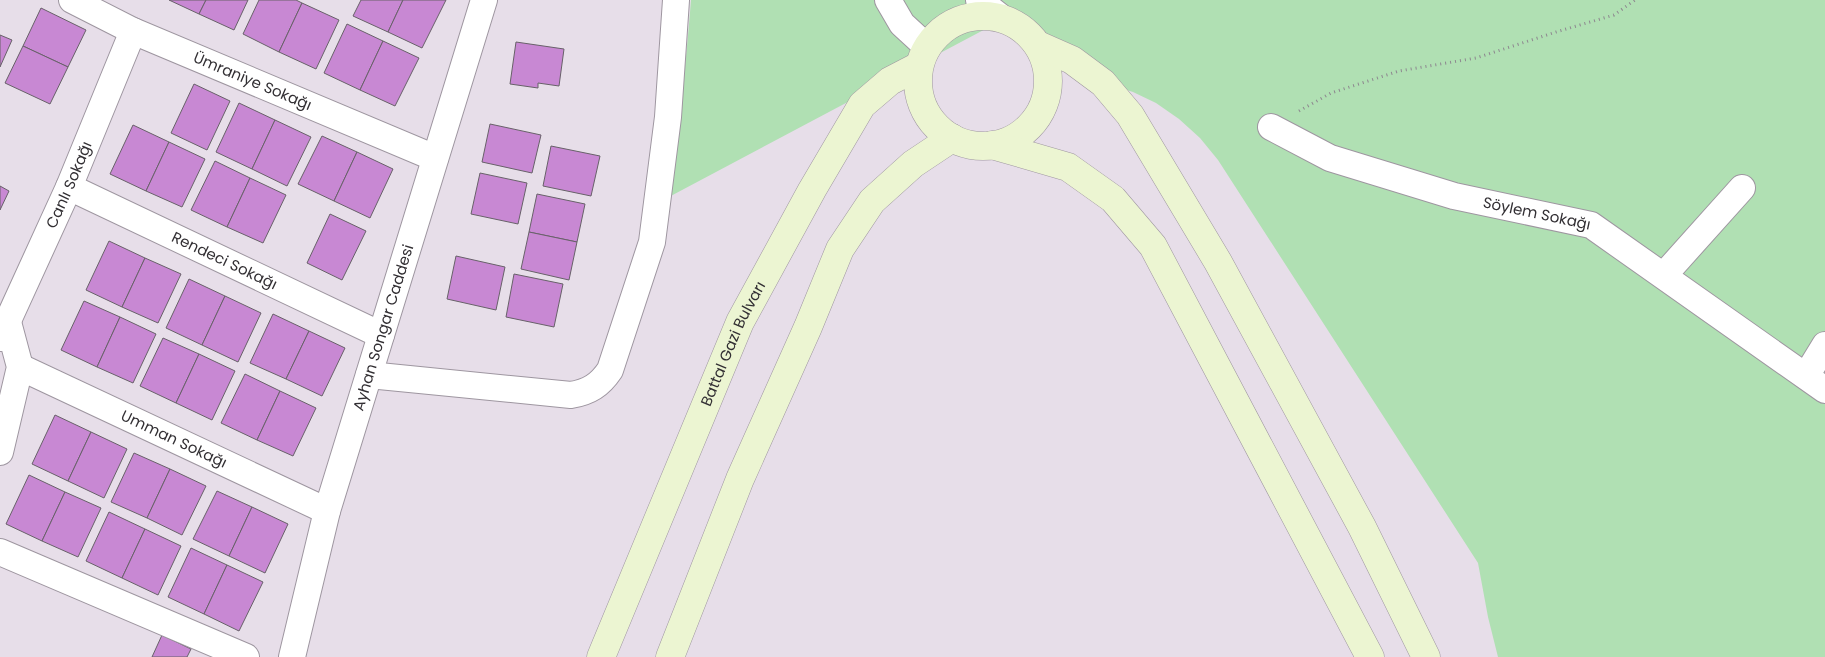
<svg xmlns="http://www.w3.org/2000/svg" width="1825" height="657" font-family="Poppins,sans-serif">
<rect width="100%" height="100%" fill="#e7dee9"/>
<path fill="#b0e0b3" d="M 691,0 L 1825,0 L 1825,657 L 1498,657 L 1488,617 L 1478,563 L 1218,160 L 1200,138 L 1179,119 L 1156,103 L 1133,92 L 1108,84 L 1010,16 L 667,198 C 678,132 686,66 691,0 Z"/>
<g fill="#c888d3" stroke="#686169">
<path d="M 169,0 L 206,0 L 199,14 Z"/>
<path d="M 206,0 L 248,0 L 234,30 L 199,14 Z"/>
<path d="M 259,0 L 296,0 L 302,3 L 279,52 L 243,34 Z"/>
<path d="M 361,0 L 403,0 L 388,32 L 353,16 Z"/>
<path d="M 403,0 L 446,0 L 422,48 L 388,32 Z"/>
<path d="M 302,3 L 339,20 L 316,69 L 279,52 Z"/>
<path d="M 41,8 L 86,30 L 68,67 L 23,46 Z"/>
<path d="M 347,24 L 383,41 L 360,90 L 324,73 Z"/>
<path d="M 0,35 L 12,40 L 0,67 Z"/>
<path d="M 383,41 L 419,58 L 395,106 L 360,90 Z"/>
<path d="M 516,42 L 564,49 L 559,86 L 538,83 L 538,88 L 510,84 Z"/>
<path d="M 23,46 L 68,67 L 50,104 L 5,83 Z"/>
<path d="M 194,84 L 230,101 L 207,150 L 171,133 Z"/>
<path d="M 239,103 L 275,120 L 252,169 L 216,152 Z"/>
<path d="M 275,120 L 311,137 L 287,186 L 252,169 Z"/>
<path d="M 490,124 L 541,135 L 532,173 L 482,162 Z"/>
<path d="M 133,125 L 169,142 L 146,191 L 110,174 Z"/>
<path d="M 322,136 L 357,152 L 334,201 L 298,184 Z"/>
<path d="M 169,142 L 205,159 L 182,207 L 146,191 Z"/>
<path d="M 551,146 L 600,156 L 591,196 L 543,186 Z"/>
<path d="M 357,152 L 393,169 L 370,218 L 334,201 Z"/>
<path d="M 215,161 L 250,178 L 227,227 L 191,210 Z"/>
<path d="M 480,173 L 527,183 L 518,224 L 471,214 Z"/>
<path d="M 250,178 L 286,195 L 263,243 L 227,227 Z"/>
<path d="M 0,186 L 9,191 L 0,210 Z"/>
<path d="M 537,194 L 585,204 L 577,242 L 529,232 Z"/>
<path d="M 330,214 L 366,231 L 342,280 L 307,263 Z"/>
<path d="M 529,232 L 577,242 L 569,280 L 521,269 Z"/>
<path d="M 109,241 L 145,258 L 122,307 L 86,290 Z"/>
<path d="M 456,256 L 505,267 L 496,310 L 447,299 Z"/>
<path d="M 145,258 L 181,274 L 158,323 L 122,307 Z"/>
<path d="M 514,274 L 563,284 L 554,327 L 506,317 Z"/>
<path d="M 189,279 L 225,296 L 202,345 L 166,328 Z"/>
<path d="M 225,296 L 261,313 L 238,362 L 202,345 Z"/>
<path d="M 84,301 L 120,317 L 97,367 L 61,350 Z"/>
<path d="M 273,314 L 309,331 L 286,379 L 250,363 Z"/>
<path d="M 120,317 L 156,334 L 133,383 L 97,367 Z"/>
<path d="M 309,331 L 345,348 L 322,396 L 286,379 Z"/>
<path d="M 163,338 L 199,354 L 176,403 L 140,386 Z"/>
<path d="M 199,354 L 235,371 L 212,420 L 176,403 Z"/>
<path d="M 245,374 L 280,391 L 257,440 L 221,423 Z"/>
<path d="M 280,391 L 316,408 L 293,456 L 257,440 Z"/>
<path d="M 55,415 L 91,432 L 68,481 L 32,464 Z"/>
<path d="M 91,432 L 127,449 L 104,498 L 68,481 Z"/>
<path d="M 134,453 L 170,469 L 147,518 L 111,502 Z"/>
<path d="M 170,469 L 206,486 L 182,535 L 147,518 Z"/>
<path d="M 29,475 L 65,492 L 42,541 L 6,524 Z"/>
<path d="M 217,491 L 252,507 L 229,556 L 193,539 Z"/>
<path d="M 65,492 L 101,508 L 78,557 L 42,541 Z"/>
<path d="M 252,507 L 288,524 L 265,573 L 229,556 Z"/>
<path d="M 109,512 L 145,529 L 122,578 L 86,561 Z"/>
<path d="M 145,529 L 181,546 L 158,595 L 122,578 Z"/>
<path d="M 191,548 L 227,565 L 204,614 L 168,597 Z"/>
<path d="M 227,565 L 263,582 L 239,631 L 204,614 Z"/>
<path d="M 162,635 L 191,649 L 187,657 L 152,657 Z"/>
</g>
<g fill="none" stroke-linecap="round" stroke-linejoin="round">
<defs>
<g id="street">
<path id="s1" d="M 72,0 L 133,31 L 435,158"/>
<path d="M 888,0 L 902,24 L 927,47"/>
<path d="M 979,0 L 1003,19"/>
<path id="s2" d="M 1271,127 L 1330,158 L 1454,196 L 1591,225 L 1825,390"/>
<path id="s3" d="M 69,187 L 381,335"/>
<path d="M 1664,275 L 1742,188"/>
<path id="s4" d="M 0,338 L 69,187 L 133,31"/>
<path id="s5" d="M 20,367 L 327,511"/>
<path d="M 369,375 L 571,395 C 589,392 600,385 610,370 L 652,242 L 668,117 L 676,0"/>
<path d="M 1806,376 L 1825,345"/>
<path d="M 0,452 L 20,367 L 8,322"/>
<path d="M 0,552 L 246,657"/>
<path id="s6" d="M 292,657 L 327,511 L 484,0"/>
</g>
<g id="secondary">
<circle cx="983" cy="81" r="65"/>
<path d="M 1038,45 L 1072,60 L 1103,83 L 1130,115 L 1218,262 L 1362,527 L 1426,657"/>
<path d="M 992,145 L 1068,167 L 1113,199 L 1153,246 L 1370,657"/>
<path id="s7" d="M 601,657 L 740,322 L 812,190 L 862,105 L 890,81 L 919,66"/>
<path d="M 670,657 L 740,479 L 808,327 L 840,249 L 872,201 L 913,164 L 952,138"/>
</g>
</defs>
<use href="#street" stroke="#9e96a0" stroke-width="28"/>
<use href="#secondary" stroke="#9e96a0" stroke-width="29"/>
<path stroke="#8d878f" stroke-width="3" stroke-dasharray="1 4" stroke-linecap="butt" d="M 1299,111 L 1331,93 L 1399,71 L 1476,58 L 1556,32 L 1614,15 L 1635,0"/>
<use href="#street" stroke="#fff" stroke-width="26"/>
<use href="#secondary" stroke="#ecf5d2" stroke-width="28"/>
</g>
<g text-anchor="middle" stroke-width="5" stroke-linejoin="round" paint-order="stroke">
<g font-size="15" fill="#322f33" stroke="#f4ebf6">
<text dy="5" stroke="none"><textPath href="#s1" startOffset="198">Ümraniye Sokağı</textPath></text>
<text dy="5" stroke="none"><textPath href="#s4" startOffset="168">Canlı Sokağı</textPath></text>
<text dy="5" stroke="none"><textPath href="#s2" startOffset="281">Söylem Sokağı</textPath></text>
<text dy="5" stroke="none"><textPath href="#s3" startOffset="172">Rendeci Sokağı</textPath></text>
<text dy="5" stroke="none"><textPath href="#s6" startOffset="342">Ayhan Songar Caddesi</textPath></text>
<text dy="5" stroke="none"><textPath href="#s7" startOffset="340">Battal Gazi Bulvarı</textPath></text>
<text dy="5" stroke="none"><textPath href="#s5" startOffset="170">Umman Sokağı</textPath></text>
</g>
</g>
</svg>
